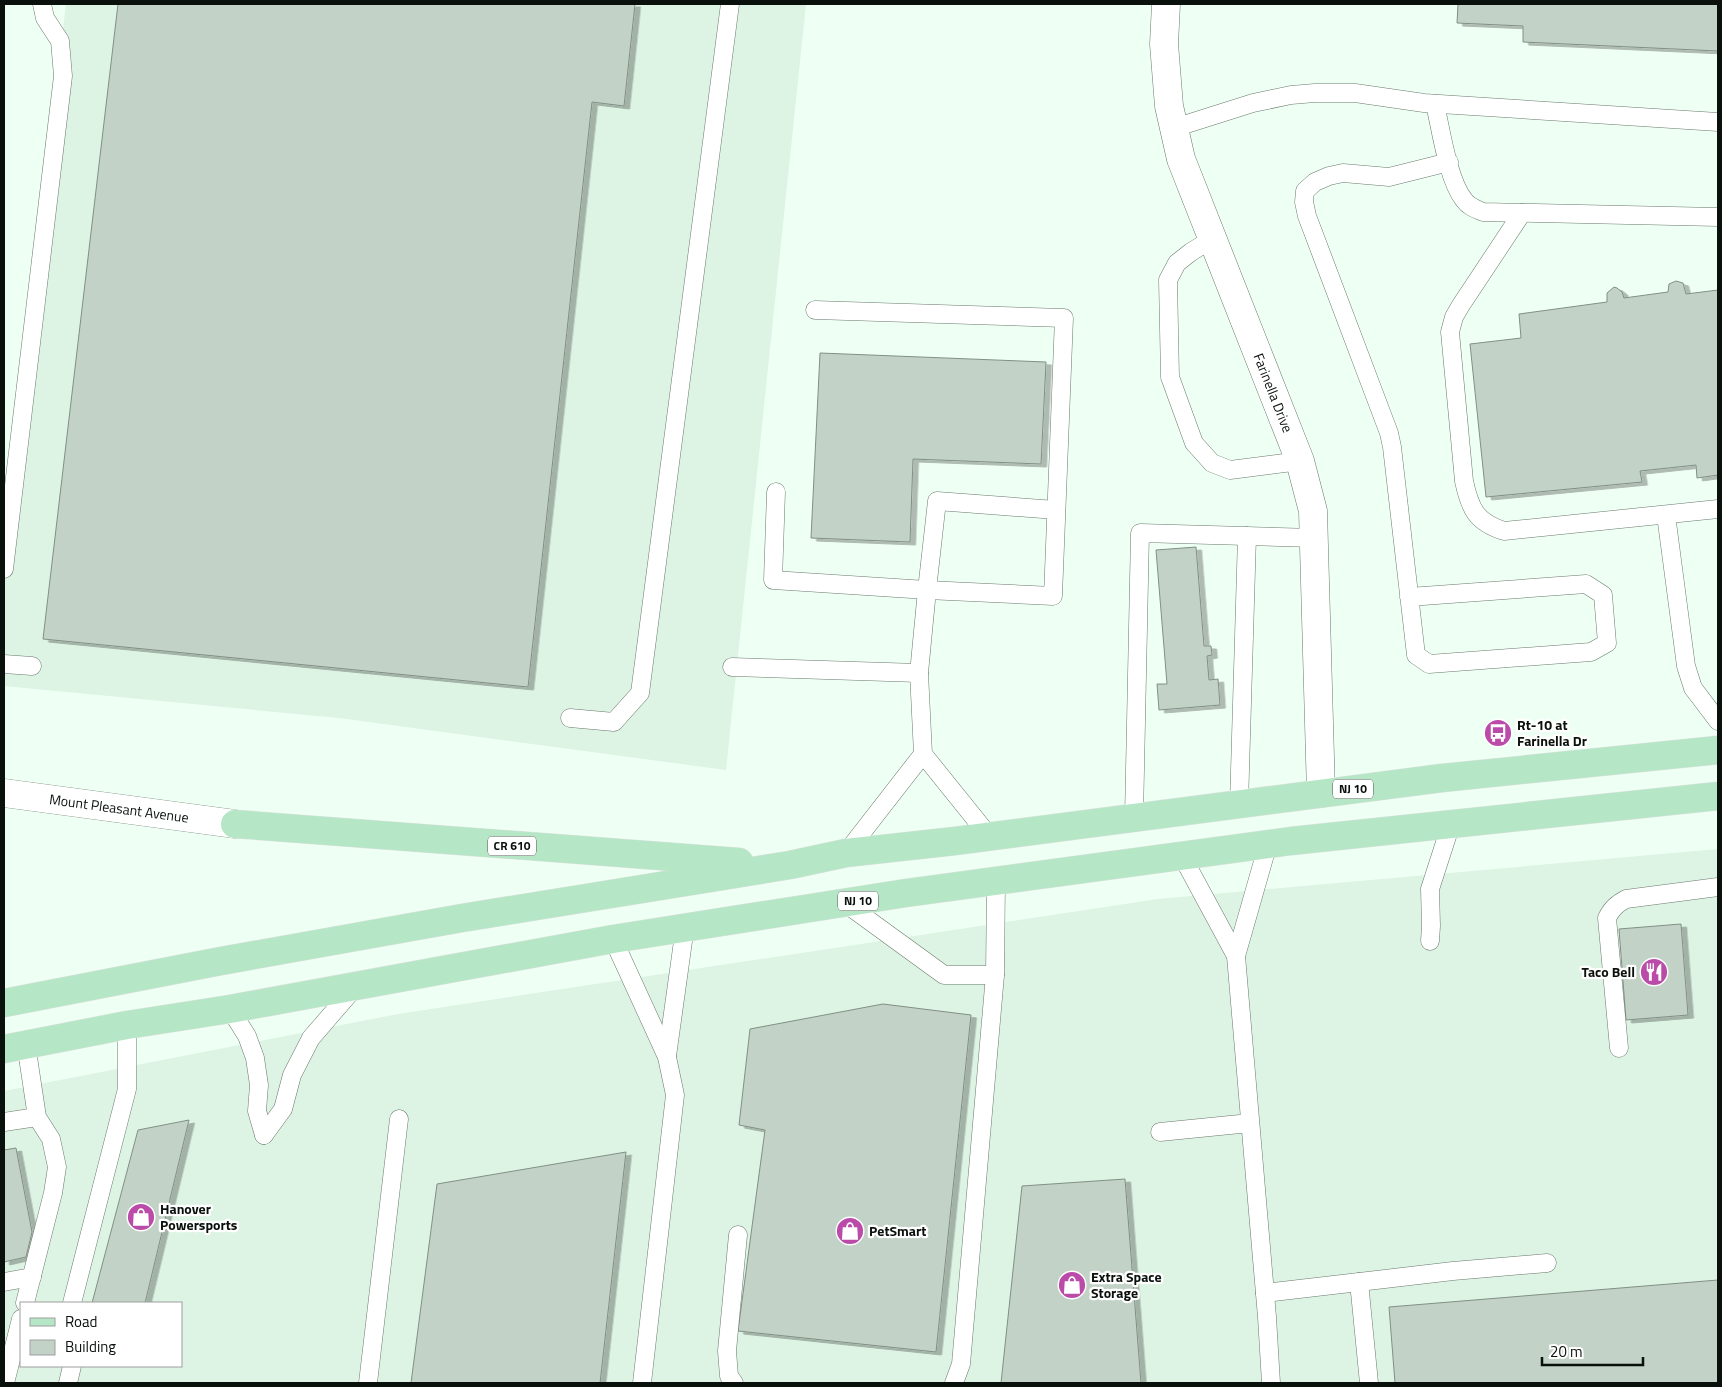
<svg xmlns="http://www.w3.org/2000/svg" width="1722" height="1387" font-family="'Titillium Web',sans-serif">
<defs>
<filter id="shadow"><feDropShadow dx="5.5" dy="3" stdDeviation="0" flood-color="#0004"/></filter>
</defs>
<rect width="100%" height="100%" fill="#eefff3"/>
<g fill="#ddf3e3" fill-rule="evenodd">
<path d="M 66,4 L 806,4 L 726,770 L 339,718 L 4,686 L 4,524 Z"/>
<path d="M 1718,849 L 1718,1383 L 4,1383 L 4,1091 L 398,1014 L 1158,899 ZM 21,1303 L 181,1303 L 181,1366 L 21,1366 Z"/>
</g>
<g fill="#c2d2c6" stroke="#819085" filter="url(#shadow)">
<path d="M 118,4 L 635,4 L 624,106 L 592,102 L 528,687 L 43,639 Z"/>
<path d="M 1458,4 L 1718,4 L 1718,51 L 1523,42 L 1523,26 L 1457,23 Z"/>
<path d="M 1676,281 L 1683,283 L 1686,294 L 1718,290 L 1718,475 L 1697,478 L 1696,465 L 1640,471 L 1642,482 L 1486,497 L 1470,344 L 1521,338 L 1519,314 L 1607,302 L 1607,293 L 1614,287 L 1617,288 L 1622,292 L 1624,298 L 1668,292 L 1669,284 Z"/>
<path d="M 820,353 L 1046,362 L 1041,464 L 913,459 L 910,542 L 811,538 Z"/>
<path d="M 1196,547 L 1204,646 L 1211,646 L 1212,655 L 1207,656 L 1209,680 L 1218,679 L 1220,705 L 1159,710 L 1157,684 L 1167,684 L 1156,550 Z"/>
<path d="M 1681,924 L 1688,1015 L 1626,1020 L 1619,929 Z"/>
<path d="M 883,1004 L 971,1015 L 936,1352 L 738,1331 L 765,1130 L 739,1125 L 750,1029 Z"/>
<path d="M 189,1120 L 145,1303 L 92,1303 L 138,1130 Z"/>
<path d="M 16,1148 L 32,1232 L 26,1257 L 4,1262 L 4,1150 Z"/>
<path d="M 626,1152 L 600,1383 L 411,1383 L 437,1184 Z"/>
<path d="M 1125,1179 L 1141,1383 L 1001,1383 L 1022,1186 Z"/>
<path d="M 1718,1280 L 1718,1383 L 1395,1383 L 1389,1307 Z"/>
</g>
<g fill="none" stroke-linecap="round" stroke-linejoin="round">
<defs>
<g id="service">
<path d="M 1435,104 C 1441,130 1448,180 1464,200 C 1469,207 1476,209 1483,212 L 1718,217"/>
<path d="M 1174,128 L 1253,103 L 1291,95 L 1315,93 L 1355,93 L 1424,103 L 1718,122"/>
<path d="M 1522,213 L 1461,305 L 1454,317 L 1450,332 L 1464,481 C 1470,509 1476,522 1504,531 L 1718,509"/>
<path d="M 1212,239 L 1191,252 L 1177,263 L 1168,280 L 1170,377 L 1194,443 L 1212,463 L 1230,470 L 1300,461"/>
<path d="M 776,492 L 773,580 L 927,590 L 1053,596 L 1064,318 L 815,310"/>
<path d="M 1666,515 L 1686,666 L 1693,688 L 1718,721"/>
<path d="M 4,569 L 63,76 L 60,41 L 45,18 L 42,4"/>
<path d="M 1409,597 L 1586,584 L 1603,595 L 1607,643 L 1591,652 L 1429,664 L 1416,655 L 1392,447 L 1389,433 L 1307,216 L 1304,202 L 1305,191 L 1315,182 L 1329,176 L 1343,173 L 1389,177 L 1449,162"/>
<path d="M 4,664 L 32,666"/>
<path d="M 732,667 L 919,673"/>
<path d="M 570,718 L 614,722 L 640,693 L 730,4"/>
<path d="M 1239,804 L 1247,536"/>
<path d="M 1134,817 L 1140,533 L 1314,538"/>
<path d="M 989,836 L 923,754 L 919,673 L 927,590 L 937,501 L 1056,510"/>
<path d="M 1268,844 L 1236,956 L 1267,1317 L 1271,1383"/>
<path d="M 846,853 L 923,754"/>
<path d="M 1182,856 L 1236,956"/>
<path d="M 845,903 L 944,975 L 995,975"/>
<path d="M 613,939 L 667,1057 L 675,1095 L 642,1383"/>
<path d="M 1430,941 L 1431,926 L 1430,889 L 1451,824"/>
<path d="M 230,1009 L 247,1036 L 255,1058 L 259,1085 L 257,1111 L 264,1135"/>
<path d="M 1619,1048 L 1607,918 C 1612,908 1617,904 1626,899 L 1718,887"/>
<path d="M 667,1056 L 685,927"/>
<path d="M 4,1122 L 37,1117"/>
<path d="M 1160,1132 L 1250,1123"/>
<path d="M 264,1135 L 283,1109 L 292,1075 L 311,1038 L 356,986"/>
<path d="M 4,1282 L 32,1277"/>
<path d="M 1359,1282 L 1369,1383"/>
<path d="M 1265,1293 L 1453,1271 L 1547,1263"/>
<path d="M 25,1303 L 53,1193 L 57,1167 L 51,1139 L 37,1117 L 26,1044"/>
<path d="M 72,1303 L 127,1089 L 127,1025"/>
<path d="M 5,1383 L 21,1319"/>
<path d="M 68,1383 L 72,1366"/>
<path d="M 368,1383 L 399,1119"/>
<path d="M 734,1383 L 729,1376 L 727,1351 L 738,1235"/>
<path d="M 954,1383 L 961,1364 L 995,975 L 996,882"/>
</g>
<g id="minor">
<path id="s1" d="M 1166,4 L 1164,44 L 1169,106 L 1181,159 L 1300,461 L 1313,511 L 1321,793"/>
</g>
<g id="tertiary">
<path id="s2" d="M 4,793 L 235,824"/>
</g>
<g id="primary">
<path d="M 235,824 L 739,862"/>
<path d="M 4,1003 L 221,961 L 462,918 L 790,865 L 846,853 L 955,841 L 1442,778 L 1718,750"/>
<path d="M 4,1049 L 127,1025 L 230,1009 L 613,939 L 906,893 L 1291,841 L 1718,796"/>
</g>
</defs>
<use href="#service" stroke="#6a796e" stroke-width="19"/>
<use href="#minor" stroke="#6a796e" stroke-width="29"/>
<use href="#tertiary" stroke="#6a796e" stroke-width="29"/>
<use href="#primary" stroke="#e2e2e2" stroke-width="29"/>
<use href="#service" stroke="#fff" stroke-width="18"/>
<use href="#minor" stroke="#fff" stroke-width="28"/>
<use href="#tertiary" stroke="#fff" stroke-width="28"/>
<use href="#primary" stroke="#b5e6c6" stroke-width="28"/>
</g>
<defs>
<symbol id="bus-disc" viewBox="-11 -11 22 22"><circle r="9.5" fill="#ba4ba9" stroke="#fff"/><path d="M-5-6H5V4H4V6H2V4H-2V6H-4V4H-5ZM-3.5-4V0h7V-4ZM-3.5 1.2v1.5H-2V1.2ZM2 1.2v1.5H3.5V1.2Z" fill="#fff"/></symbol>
<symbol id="restaurant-disc" viewBox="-11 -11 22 22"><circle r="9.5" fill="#ba4ba9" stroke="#fff"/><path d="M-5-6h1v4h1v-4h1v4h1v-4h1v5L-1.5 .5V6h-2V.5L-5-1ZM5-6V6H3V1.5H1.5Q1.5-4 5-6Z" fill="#fff"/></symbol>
<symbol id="shop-disc" viewBox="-11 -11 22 22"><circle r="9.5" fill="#ba4ba9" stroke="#fff"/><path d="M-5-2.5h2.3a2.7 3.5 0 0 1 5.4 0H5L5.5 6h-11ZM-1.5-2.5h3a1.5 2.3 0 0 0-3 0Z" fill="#fff"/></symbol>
</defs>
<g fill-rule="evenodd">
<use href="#bus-disc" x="1482" y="717" width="32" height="32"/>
<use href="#restaurant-disc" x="1638" y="956" width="32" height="32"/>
<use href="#shop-disc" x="125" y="1201" width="32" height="32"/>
<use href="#shop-disc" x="834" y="1215" width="32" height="32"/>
<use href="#shop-disc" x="1056" y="1269" width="32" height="32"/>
</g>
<g text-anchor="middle" stroke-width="4.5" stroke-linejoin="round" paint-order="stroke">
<g fill="#fff" stroke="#545855" stroke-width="1">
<rect x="1333" y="779.5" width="40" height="19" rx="4"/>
<rect x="488" y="836.5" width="48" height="19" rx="4"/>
<rect x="838" y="891.5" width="40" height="19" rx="4"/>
</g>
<g font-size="12" font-weight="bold" fill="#0a100c">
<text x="1353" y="793">NJ 10</text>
<text x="512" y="850">CR 610</text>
<text x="858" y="905">NJ 10</text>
</g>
<g font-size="14" fill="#0a100c" stroke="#fff">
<text dy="5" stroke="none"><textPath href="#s1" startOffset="408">Farinella Drive</textPath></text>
<text dy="5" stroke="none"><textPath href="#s2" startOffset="116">Mount Pleasant Avenue</textPath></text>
</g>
<g font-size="14" font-weight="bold" fill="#0a100c" stroke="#fff" text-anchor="start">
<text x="1517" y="730">Rt-10 at<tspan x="1517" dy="16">Farinella Dr</tspan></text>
<text x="1635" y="977" text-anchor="end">Taco Bell</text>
<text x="160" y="1214">Hanover<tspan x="160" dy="16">Powersports</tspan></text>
<text x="869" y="1236">PetSmart</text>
<text x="1091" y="1282">Extra Space<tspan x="1091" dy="16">Storage</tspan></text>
</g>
</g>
<rect width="1722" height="1387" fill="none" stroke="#0a100c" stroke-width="10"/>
<rect x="20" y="1302" width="162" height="65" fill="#ffffff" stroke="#9d9f9e"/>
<rect x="30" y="1318" width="25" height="8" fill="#b5e6c6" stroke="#9d9f9e"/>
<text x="65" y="1327" font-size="15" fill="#0a100c">Road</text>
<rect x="30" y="1340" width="25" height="15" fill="#c2d2c6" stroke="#9d9f9e"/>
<text x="65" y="1352" font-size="15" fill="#0a100c">Building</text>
<path d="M1542 1357v8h101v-8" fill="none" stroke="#0a100c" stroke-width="2.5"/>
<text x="1550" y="1357" font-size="15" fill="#0a100c" stroke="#ffffff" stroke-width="4" paint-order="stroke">20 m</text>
</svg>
